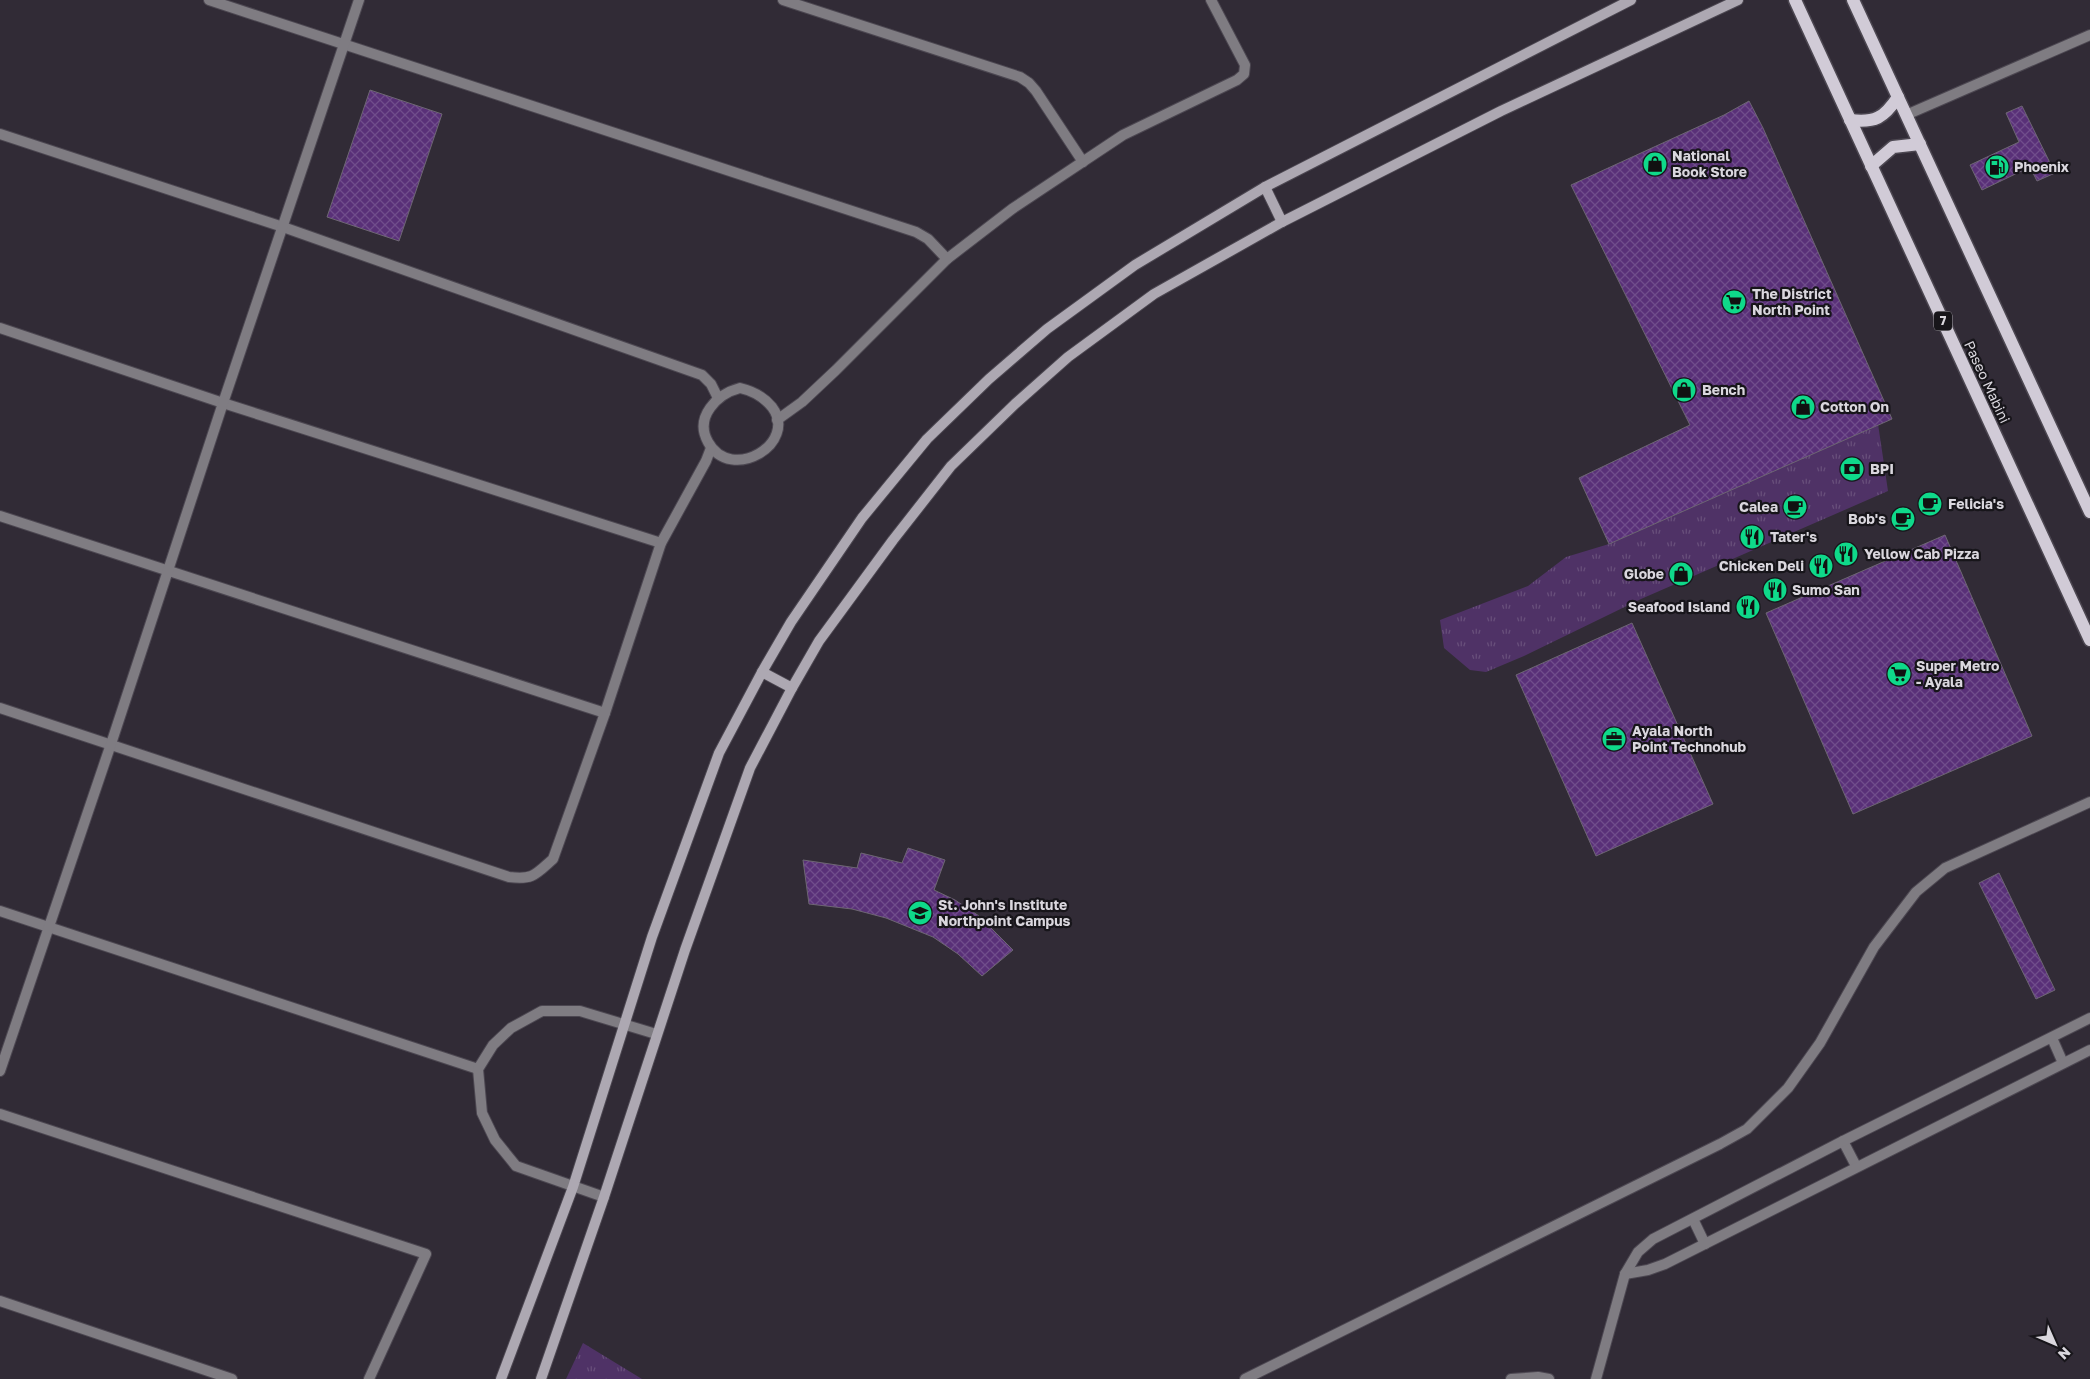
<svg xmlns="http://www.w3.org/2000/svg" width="2090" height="1379" font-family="'Golos Text',sans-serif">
<defs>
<pattern id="park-tufts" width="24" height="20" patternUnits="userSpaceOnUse" patternTransform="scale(1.25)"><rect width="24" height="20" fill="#4f3266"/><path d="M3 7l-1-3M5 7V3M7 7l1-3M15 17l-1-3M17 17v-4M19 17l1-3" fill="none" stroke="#684f7b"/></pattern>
<pattern id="building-cross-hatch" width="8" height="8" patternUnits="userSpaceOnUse" patternTransform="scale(1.25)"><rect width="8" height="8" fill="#593078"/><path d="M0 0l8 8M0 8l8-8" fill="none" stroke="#704d8b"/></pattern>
</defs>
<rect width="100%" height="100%" fill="#312b36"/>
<g fill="url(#park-tufts)">
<path d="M 1878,424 L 1888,491 L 1641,599 L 1524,656 L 1486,672 L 1470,670 L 1444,648 L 1440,620 L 1528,586 L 1566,557 L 1609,544 Z"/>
<path d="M 583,1343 L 642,1379 L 566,1379 Z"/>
</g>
<g fill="url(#building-cross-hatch)" stroke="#6d6673">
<path d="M 370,90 L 442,114 L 399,241 L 327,217 Z"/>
<path d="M 1749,101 L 1763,128 L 1892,419 L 1609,544 L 1579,478 L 1690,425 L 1571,185 L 1724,115 Z"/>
<path d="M 2022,106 L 2055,173 L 2037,181 L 2030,167 L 1982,190 L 1970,165 L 2019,142 L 2006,113 Z"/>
<path d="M 1945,535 L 2032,736 L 1853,814 L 1766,613 Z"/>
<path d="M 1632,623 L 1713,804 L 1596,856 L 1516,675 Z"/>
<path d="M 908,848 L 945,860 L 934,890 L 955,900 L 979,916 L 1013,950 L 982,976 L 958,954 L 933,937 L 886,918 L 852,909 L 809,904 L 803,860 L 857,868 L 861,853 L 902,863 Z"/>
<path d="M 1999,873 L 2055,990 L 2036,999 L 1979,883 Z"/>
</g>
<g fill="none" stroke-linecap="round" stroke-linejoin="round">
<defs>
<g id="street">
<path d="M 209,0 L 916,232 L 928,239 L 947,259"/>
<path d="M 783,0 L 1020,77 L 1029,83 L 1036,91 L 1083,162"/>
<path d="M 1906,115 L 2090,35"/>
<path d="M 0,134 L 283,227 L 702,375 L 711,384 L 718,398"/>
<path d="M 0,328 L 223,403 L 661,543"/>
<path d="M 740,388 C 753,391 763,396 772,407 C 799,443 731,484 708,442 C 694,417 717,394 740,388 Z"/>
<path d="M 777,420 L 802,402 L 836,370 L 947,259 L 1012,209 L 1123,135 L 1237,80 L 1244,74 L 1245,65 L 1211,0"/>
<path d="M 0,516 L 605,713"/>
<path d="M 0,708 L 509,877 C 533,880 535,875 553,859 L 605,713 L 661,543 L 706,461 L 711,448"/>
<path d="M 0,911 L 478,1069"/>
<path d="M 2052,1038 L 2063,1063"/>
<path d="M 0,1071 L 111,744 L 223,403 L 359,0"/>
<path d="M 0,1114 L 426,1254 L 369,1379"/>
<path d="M 1843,1141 L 1856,1166"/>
<path d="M 604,1197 L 516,1166 L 495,1140 L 482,1113 L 478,1069 L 493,1045 L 511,1028 L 542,1011 L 580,1011 L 656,1034"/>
<path d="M 1693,1219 L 1705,1244"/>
<path d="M 1625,1274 L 1648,1270 L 1665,1264 L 2090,1050"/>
<path d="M 0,1301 L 232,1379"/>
<path d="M 1245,1379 L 1720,1144 L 1747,1129 L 1788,1088 L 1820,1043 L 1874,947 L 1916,892 L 1945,868 L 2090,802"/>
<path d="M 1511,1379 L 1538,1377 L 1549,1379"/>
<path d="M 1596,1379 L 1625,1274 L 1638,1252 L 1653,1239 L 1843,1141 L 2090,1018"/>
</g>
<g id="secondary">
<path d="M 1265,187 L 1282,222"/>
<path d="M 762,672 L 792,688"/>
<path d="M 501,1379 L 573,1187 L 652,937 L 719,753 L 762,672 L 791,622 L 862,518 L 927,439 L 989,379 L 1047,329 L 1135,265 L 1265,187 L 1631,0"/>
<path d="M 541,1379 L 604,1197 L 685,950 L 750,768 L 792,688 L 819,641 L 893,540 L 951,466 L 1015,404 L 1068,357 L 1154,294 L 1282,222 L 1501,111 L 1738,0"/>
</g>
<g id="primary">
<path d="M 1795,0 L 2090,640"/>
<path d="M 1853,0 L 2090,512"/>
<path d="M 1850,120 C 1875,123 1884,118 1898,97"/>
<path d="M 1871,166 L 1893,147 L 1920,144"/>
</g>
</defs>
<use href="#street" stroke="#4c4751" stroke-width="12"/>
<use href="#secondary" stroke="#4c4751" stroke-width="12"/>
<use href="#primary" stroke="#4c4751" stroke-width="15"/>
<use href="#street" stroke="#7f7c82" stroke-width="10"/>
<use href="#secondary" stroke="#ada8b2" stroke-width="10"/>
<use href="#primary" stroke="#d1cbd7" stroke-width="12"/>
</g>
<defs>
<symbol id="shop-disc" viewBox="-11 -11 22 22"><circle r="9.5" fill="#0fd98a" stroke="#17151a"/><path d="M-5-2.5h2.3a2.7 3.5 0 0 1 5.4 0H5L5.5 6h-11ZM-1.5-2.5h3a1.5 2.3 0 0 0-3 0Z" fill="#111"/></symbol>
<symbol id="fuel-disc" viewBox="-11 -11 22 22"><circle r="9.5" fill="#0fd98a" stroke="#17151a"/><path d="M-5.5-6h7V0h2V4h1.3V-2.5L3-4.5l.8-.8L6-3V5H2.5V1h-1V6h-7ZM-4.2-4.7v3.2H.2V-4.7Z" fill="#111"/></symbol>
<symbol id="supermarket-disc" viewBox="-11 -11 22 22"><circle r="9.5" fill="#0fd98a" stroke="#17151a"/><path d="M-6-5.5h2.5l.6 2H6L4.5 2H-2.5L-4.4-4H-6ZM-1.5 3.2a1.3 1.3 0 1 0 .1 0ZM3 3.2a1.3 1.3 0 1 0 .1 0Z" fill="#111"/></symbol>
<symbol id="bank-disc" viewBox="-11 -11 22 22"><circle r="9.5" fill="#0fd98a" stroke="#17151a"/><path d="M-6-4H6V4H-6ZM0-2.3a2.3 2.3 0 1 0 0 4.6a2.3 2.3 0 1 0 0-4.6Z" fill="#111"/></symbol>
<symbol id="cafe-disc" viewBox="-11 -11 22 22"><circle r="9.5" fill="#0fd98a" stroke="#17151a"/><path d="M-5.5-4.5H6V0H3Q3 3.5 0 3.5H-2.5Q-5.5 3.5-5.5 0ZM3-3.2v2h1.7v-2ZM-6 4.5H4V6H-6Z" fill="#111"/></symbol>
<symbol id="restaurant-disc" viewBox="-11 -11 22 22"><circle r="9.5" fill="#0fd98a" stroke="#17151a"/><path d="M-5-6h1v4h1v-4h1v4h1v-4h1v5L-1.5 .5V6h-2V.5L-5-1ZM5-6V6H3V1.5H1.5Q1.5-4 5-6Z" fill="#111"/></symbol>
<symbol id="office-disc" viewBox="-11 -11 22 22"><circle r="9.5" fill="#0fd98a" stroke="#17151a"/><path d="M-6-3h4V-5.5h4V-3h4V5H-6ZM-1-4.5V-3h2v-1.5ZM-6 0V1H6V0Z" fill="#111"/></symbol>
<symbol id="school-disc" viewBox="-11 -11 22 22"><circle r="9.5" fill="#0fd98a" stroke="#17151a"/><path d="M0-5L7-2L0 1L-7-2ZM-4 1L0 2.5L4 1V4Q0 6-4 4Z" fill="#111"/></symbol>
</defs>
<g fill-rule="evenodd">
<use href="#shop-disc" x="1641" y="150" width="28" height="28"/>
<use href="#fuel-disc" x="1983" y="153" width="28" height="28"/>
<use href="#supermarket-disc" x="1720" y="288" width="28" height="28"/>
<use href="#shop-disc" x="1670" y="376" width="28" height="28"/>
<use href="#shop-disc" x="1789" y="393" width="28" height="28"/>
<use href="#bank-disc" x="1838" y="455" width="28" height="28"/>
<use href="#cafe-disc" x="1916" y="490" width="28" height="28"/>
<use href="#cafe-disc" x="1781" y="493" width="28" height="28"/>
<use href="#cafe-disc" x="1889" y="505" width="28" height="28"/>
<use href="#restaurant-disc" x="1738" y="523" width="28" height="28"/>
<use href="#restaurant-disc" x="1832" y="540" width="28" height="28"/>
<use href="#restaurant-disc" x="1807" y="552" width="28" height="28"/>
<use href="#shop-disc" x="1667" y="560" width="28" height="28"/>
<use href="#restaurant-disc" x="1761" y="576" width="28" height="28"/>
<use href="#restaurant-disc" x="1734" y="593" width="28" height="28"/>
<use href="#supermarket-disc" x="1885" y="660" width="28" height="28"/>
<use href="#office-disc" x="1600" y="725" width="28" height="28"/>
<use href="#school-disc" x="906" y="899" width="28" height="28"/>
</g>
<g text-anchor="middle" stroke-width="4.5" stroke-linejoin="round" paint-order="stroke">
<rect fill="#17151a" stroke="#a09da3" stroke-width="1" x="1934" y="311.5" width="18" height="19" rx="4"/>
<g font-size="12" font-weight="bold" fill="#dad7de">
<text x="1943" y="325">7</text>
</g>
<g font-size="14" font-weight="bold" fill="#dad7de" stroke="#17151a" text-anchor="start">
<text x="1672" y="161">National<tspan x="1672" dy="16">Book Store</tspan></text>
<text x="2014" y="172">Phoenix</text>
<text x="1752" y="299">The District<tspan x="1752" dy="16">North Point</tspan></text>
<text x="1702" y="395">Bench</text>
<text x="1820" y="412">Cotton On</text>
<text x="1870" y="474">BPI</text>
<text x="1948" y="509">Felicia's</text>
<text x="1778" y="512" text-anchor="end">Calea</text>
<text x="1886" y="524" text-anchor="end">Bob's</text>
<text x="1770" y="542">Tater's</text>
<text x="1864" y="559">Yellow Cab Pizza</text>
<text x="1804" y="571" text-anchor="end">Chicken Deli</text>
<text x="1664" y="579" text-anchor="end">Globe</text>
<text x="1792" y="595">Sumo San</text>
<text x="1730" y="612" text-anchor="end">Seafood Island</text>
<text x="1916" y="671">Super Metro<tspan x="1916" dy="16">- Ayala</tspan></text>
<text x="1632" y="736">Ayala North<tspan x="1632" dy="16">Point Technohub</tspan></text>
<text x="938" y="910">St. John's Institute<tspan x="938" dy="16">Northpoint Campus</tspan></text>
</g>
<g font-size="14" fill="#dad7de" stroke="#17151a">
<text transform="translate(1987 382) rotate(65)" y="5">Paseo Mabini</text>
</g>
</g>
<g transform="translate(2055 1344) rotate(135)" stroke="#17151a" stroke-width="4" paint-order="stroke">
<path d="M0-4L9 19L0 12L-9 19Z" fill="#dad7de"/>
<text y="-8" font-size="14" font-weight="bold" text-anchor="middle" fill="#dad7de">N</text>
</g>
</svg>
